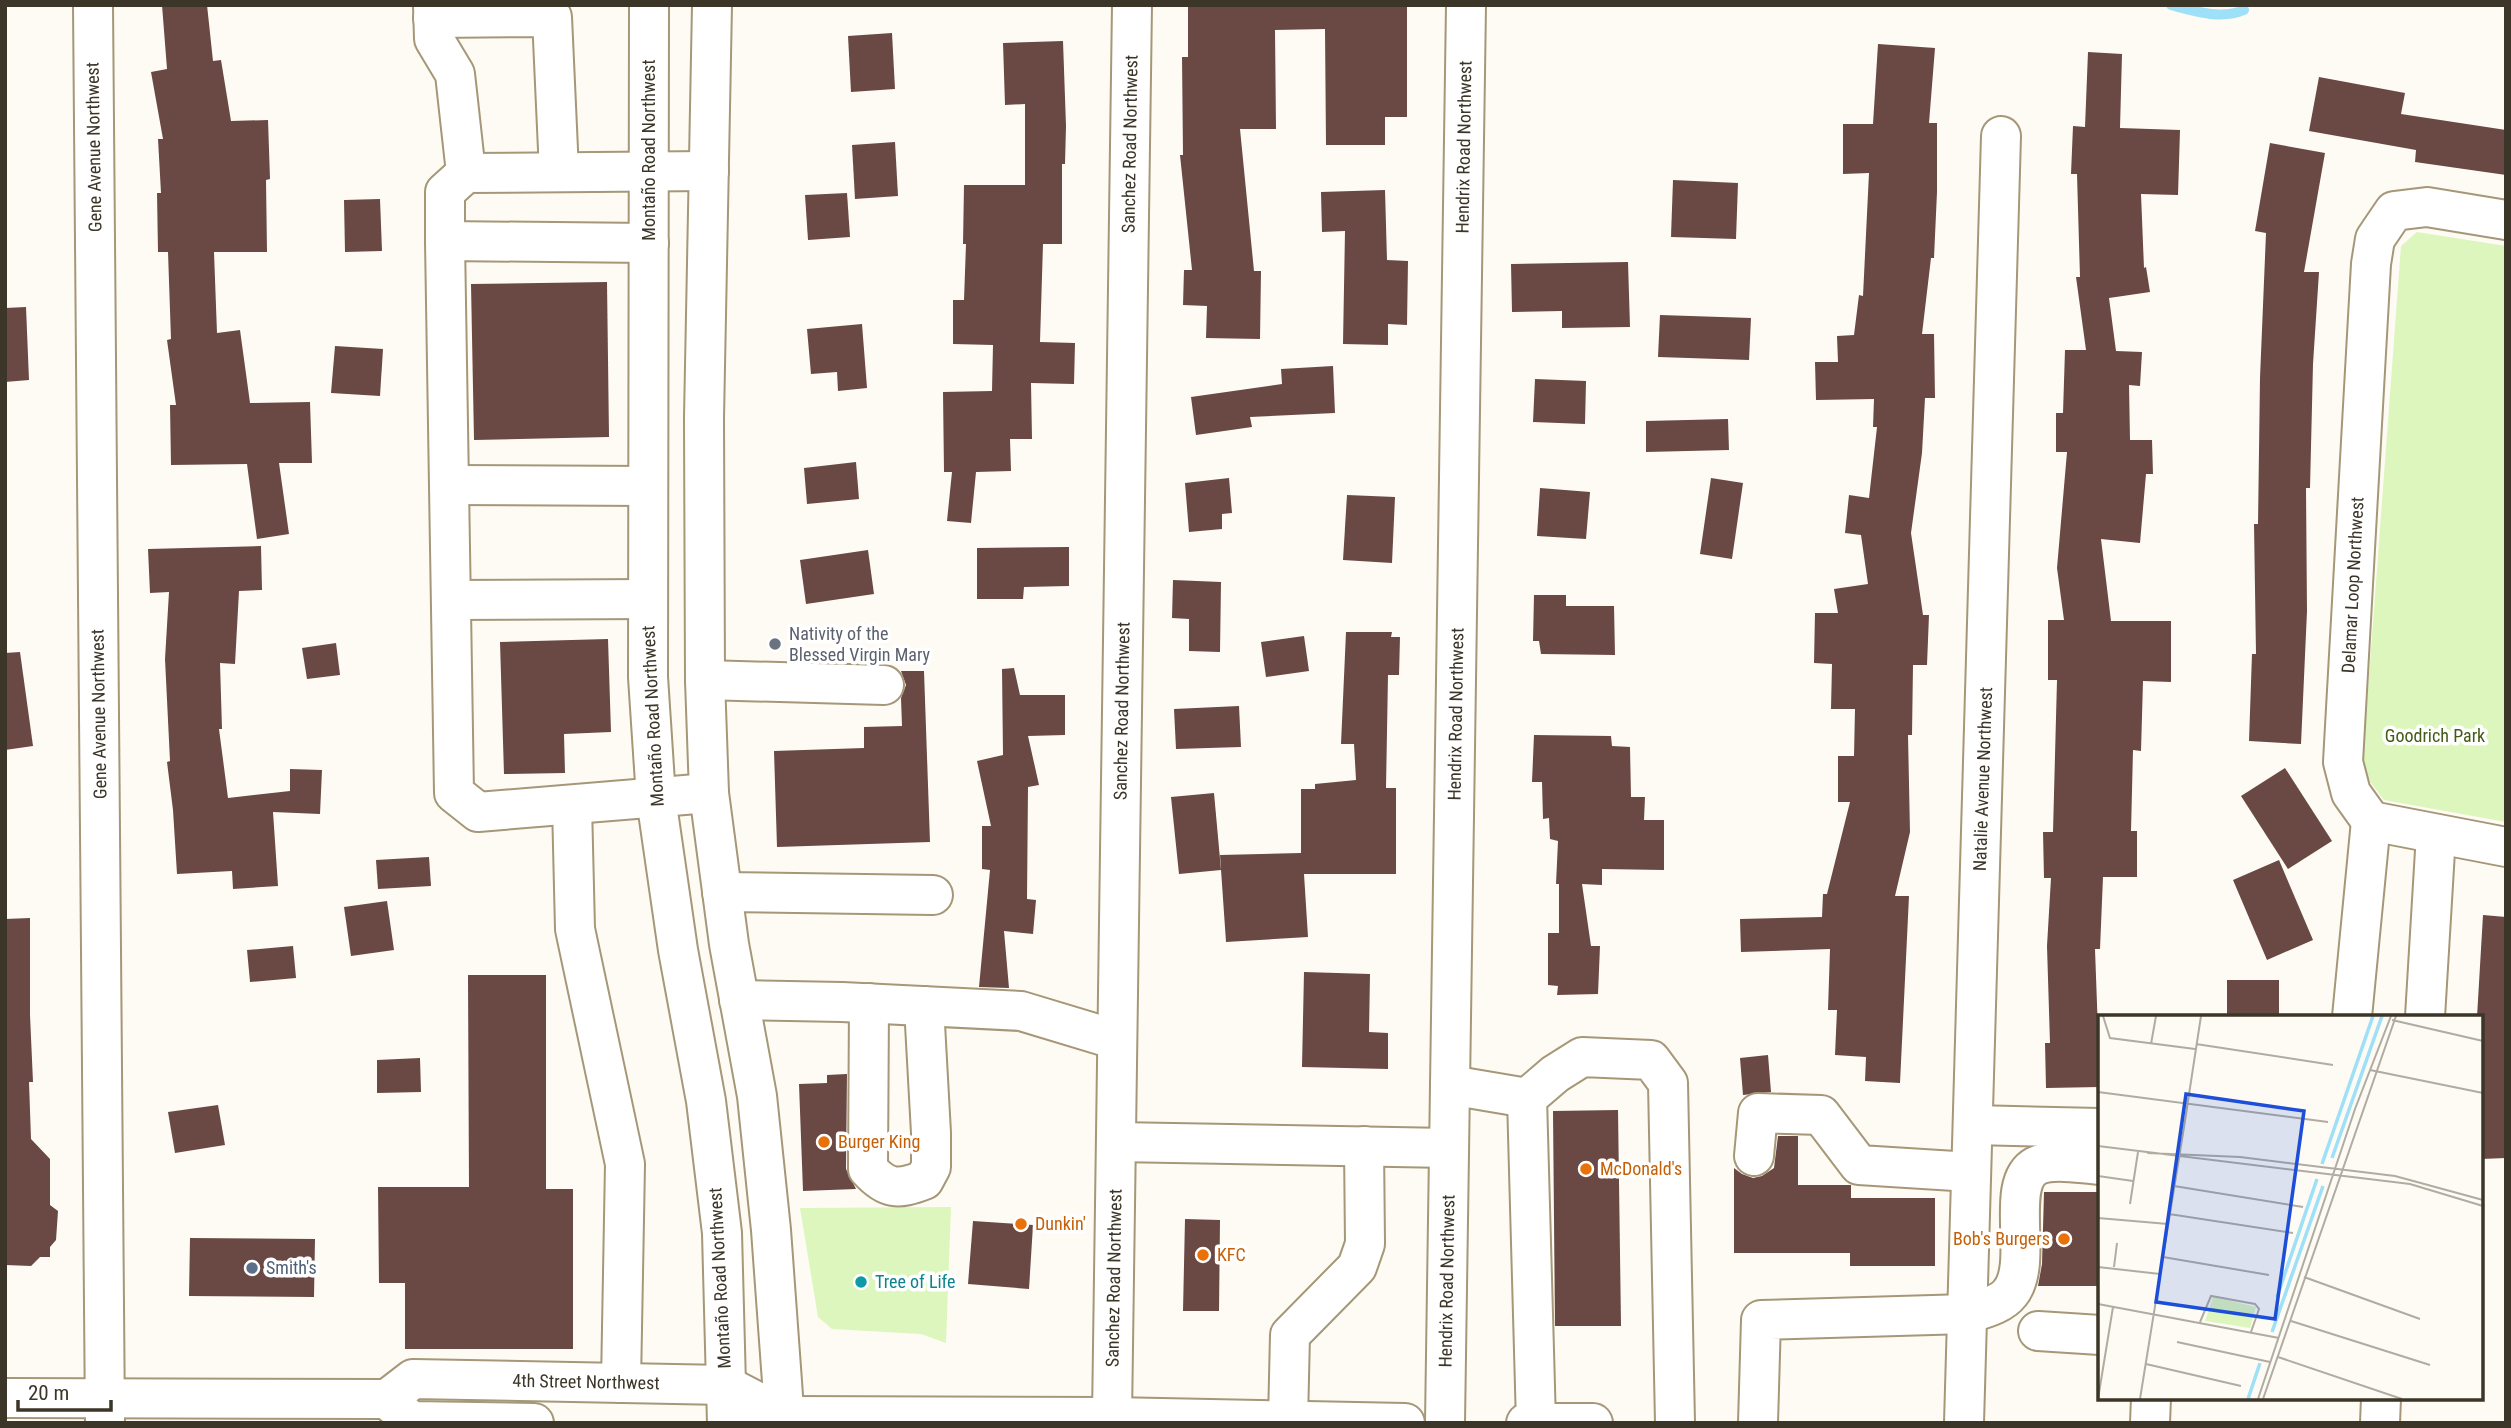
<svg xmlns="http://www.w3.org/2000/svg" width="2511" height="1428" font-family="'Roboto Condensed',sans-serif">
<rect width="100%" height="100%" fill="#fefbf4"/>
<g fill="#ddf6bd">
<path d="M 2417,232 L 2506,246 L 2506,822 L 2384,800 L 2362,771 L 2401,246 Z"/>
<path d="M 951,1207 L 946,1343 L 921,1334 L 832,1329 L 818,1317 L 800,1208 Z"/>
</g>
<g fill="none" stroke-linecap="round" stroke-linejoin="round">
<path stroke="#9ee0f8" stroke-width="10" d="M 2171,5 C 2194,11 2221,20 2244,10"/>
</g>
<g fill="#6a4844">
<path d="M 162,5 L 207,5 L 213,61 L 221,60 L 231,121 L 268,120 L 270,179 L 266,180 L 267,252 L 214,252 L 217,333 L 240,330 L 250,403 L 310,402 L 312,463 L 279,463 L 289,534 L 257,539 L 247,464 L 171,465 L 170,405 L 176,405 L 167,340 L 171,339 L 168,252 L 158,252 L 157,193 L 161,193 L 158,139 L 163,139 L 151,72 L 167,69 Z"/>
<path d="M 1188,5 L 1407,5 L 1407,117 L 1385,117 L 1385,145 L 1326,145 L 1325,29 L 1275,30 L 1276,129 L 1240,129 L 1254,271 L 1261,271 L 1260,339 L 1206,338 L 1207,306 L 1183,305 L 1184,270 L 1192,270 L 1180,155 L 1183,155 L 1182,57 L 1188,57 Z"/>
<path d="M 892,33 L 895,89 L 851,92 L 848,36 Z"/>
<path d="M 1063,41 L 1066,126 L 1065,164 L 1062,164 L 1062,244 L 1043,244 L 1040,342 L 1075,343 L 1074,384 L 1031,383 L 1032,439 L 1010,439 L 1011,471 L 976,472 L 971,523 L 947,521 L 952,472 L 944,472 L 943,392 L 992,391 L 993,345 L 953,344 L 953,300 L 964,300 L 966,244 L 963,244 L 964,185 L 1025,185 L 1025,104 L 1005,105 L 1003,43 Z"/>
<path d="M 1878,44 L 1935,48 L 1929,123 L 1937,123 L 1937,192 L 1934,258 L 1931,258 L 1922,334 L 1934,334 L 1935,398 L 1925,398 L 1922,453 L 1911,533 L 1923,615 L 1929,615 L 1927,665 L 1913,665 L 1912,735 L 1908,735 L 1910,832 L 1895,896 L 1909,896 L 1900,1083 L 1865,1081 L 1866,1057 L 1835,1055 L 1837,1010 L 1828,1010 L 1830,949 L 1741,952 L 1740,919 L 1822,917 L 1823,894 L 1827,894 L 1850,802 L 1838,802 L 1838,756 L 1854,756 L 1855,709 L 1831,709 L 1832,664 L 1814,663 L 1815,613 L 1838,613 L 1834,589 L 1868,584 L 1861,535 L 1845,533 L 1849,495 L 1869,498 L 1877,427 L 1873,427 L 1874,399 L 1816,400 L 1815,362 L 1838,362 L 1837,336 L 1854,335 L 1859,295 L 1863,296 L 1869,173 L 1843,174 L 1843,124 L 1873,124 Z"/>
<path d="M 2088,52 L 2122,54 L 2120,128 L 2180,130 L 2178,195 L 2141,194 L 2144,268 L 2146,267 L 2150,292 L 2109,298 L 2116,351 L 2142,352 L 2140,386 L 2129,385 L 2130,440 L 2152,440 L 2153,474 L 2146,474 L 2140,543 L 2101,539 L 2111,621 L 2171,621 L 2171,682 L 2143,681 L 2141,751 L 2133,750 L 2131,831 L 2137,831 L 2137,877 L 2103,877 L 2100,949 L 2095,949 L 2100,1087 L 2046,1088 L 2045,1043 L 2050,1043 L 2047,946 L 2051,878 L 2044,878 L 2043,832 L 2053,832 L 2057,680 L 2048,680 L 2048,620 L 2064,620 L 2057,568 L 2067,452 L 2056,452 L 2056,413 L 2063,413 L 2065,350 L 2086,350 L 2076,277 L 2080,277 L 2077,174 L 2071,174 L 2073,126 L 2085,127 Z"/>
<path d="M 2319,77 L 2405,93 L 2401,114 L 2506,130 L 2506,175 L 2415,162 L 2416,150 L 2309,131 Z"/>
<path d="M 895,142 L 898,196 L 855,199 L 852,145 Z"/>
<path d="M 2270,143 L 2325,153 L 2304,272 L 2319,272 L 2313,364 L 2310,488 L 2306,488 L 2307,611 L 2301,744 L 2249,741 L 2252,654 L 2256,654 L 2254,524 L 2258,524 L 2260,378 L 2266,233 L 2255,231 Z"/>
<path d="M 1673,180 L 1738,183 L 1736,239 L 1671,237 Z"/>
<path d="M 1385,190 L 1387,260 L 1408,261 L 1407,325 L 1388,324 L 1388,345 L 1343,344 L 1345,231 L 1322,232 L 1321,192 Z"/>
<path d="M 847,193 L 850,237 L 808,240 L 805,195 Z"/>
<path d="M 380,199 L 382,251 L 345,252 L 344,200 Z"/>
<path d="M 1628,262 L 1630,327 L 1562,328 L 1562,311 L 1512,312 L 1511,264 Z"/>
<path d="M 607,282 L 609,437 L 474,440 L 471,284 Z"/>
<path d="M 26,307 L 29,380 L 5,382 L 5,308 Z"/>
<path d="M 1660,315 L 1751,318 L 1749,360 L 1658,357 Z"/>
<path d="M 862,324 L 867,388 L 838,391 L 837,372 L 811,374 L 807,329 Z"/>
<path d="M 335,346 L 383,349 L 380,396 L 331,393 Z"/>
<path d="M 1333,366 L 1335,413 L 1250,417 L 1252,427 L 1196,435 L 1191,397 L 1282,384 L 1281,369 Z"/>
<path d="M 1535,379 L 1586,381 L 1585,424 L 1533,422 Z"/>
<path d="M 1728,419 L 1729,450 L 1646,452 L 1646,421 Z"/>
<path d="M 856,462 L 859,499 L 807,504 L 804,468 Z"/>
<path d="M 1229,478 L 1232,513 L 1222,514 L 1222,529 L 1189,532 L 1185,483 Z"/>
<path d="M 1711,478 L 1743,483 L 1732,559 L 1700,554 Z"/>
<path d="M 1540,488 L 1590,492 L 1586,539 L 1537,536 Z"/>
<path d="M 1347,495 L 1395,497 L 1392,563 L 1343,560 Z"/>
<path d="M 261,546 L 262,590 L 239,591 L 235,664 L 220,663 L 222,729 L 219,729 L 228,798 L 290,791 L 290,769 L 322,770 L 320,814 L 273,812 L 278,886 L 233,889 L 232,871 L 177,874 L 173,810 L 167,762 L 170,761 L 165,659 L 169,592 L 150,593 L 148,549 Z"/>
<path d="M 1069,547 L 1069,586 L 1024,587 L 1023,599 L 977,599 L 977,548 Z"/>
<path d="M 868,550 L 874,594 L 806,604 L 800,560 Z"/>
<path d="M 1173,580 L 1221,582 L 1220,652 L 1189,651 L 1189,619 L 1172,618 Z"/>
<path d="M 1534,595 L 1566,595 L 1566,606 L 1614,606 L 1615,655 L 1541,654 L 1539,641 L 1533,641 Z"/>
<path d="M 1346,632 L 1392,632 L 1391,637 L 1400,637 L 1399,675 L 1388,675 L 1386,788 L 1396,788 L 1396,874 L 1304,874 L 1308,937 L 1226,942 L 1220,855 L 1301,853 L 1301,789 L 1315,789 L 1315,784 L 1356,780 L 1354,744 L 1341,744 Z"/>
<path d="M 1304,636 L 1309,671 L 1266,677 L 1261,642 Z"/>
<path d="M 608,639 L 611,732 L 564,734 L 565,773 L 504,774 L 500,642 Z"/>
<path d="M 336,643 L 340,675 L 307,679 L 302,648 Z"/>
<path d="M 20,652 L 33,746 L 5,750 L 5,653 Z"/>
<path d="M 1014,668 L 1020,695 L 1065,695 L 1065,735 L 1028,736 L 1039,785 L 1028,787 L 1027,899 L 1036,900 L 1033,934 L 1004,931 L 1009,988 L 979,987 L 990,870 L 982,869 L 982,826 L 991,826 L 977,761 L 1003,755 L 1002,669 Z"/>
<path d="M 901,671 L 924,671 L 930,842 L 777,847 L 774,751 L 864,748 L 864,727 L 902,726 L 901,698 L 906,685 Z"/>
<path d="M 1239,706 L 1241,747 L 1176,749 L 1174,709 Z"/>
<path d="M 1534,735 L 1611,736 L 1612,746 L 1630,747 L 1631,797 L 1645,797 L 1644,820 L 1664,820 L 1664,870 L 1602,869 L 1602,885 L 1582,884 L 1591,946 L 1600,946 L 1598,994 L 1557,995 L 1558,986 L 1548,985 L 1548,933 L 1559,933 L 1559,884 L 1556,884 L 1558,841 L 1550,839 L 1549,818 L 1543,819 L 1542,782 L 1532,782 Z"/>
<path d="M 2285,768 L 2332,841 L 2288,869 L 2241,796 Z"/>
<path d="M 1214,793 L 1221,870 L 1179,874 L 1171,797 Z"/>
<path d="M 429,857 L 431,886 L 378,889 L 376,860 Z"/>
<path d="M 2279,860 L 2313,940 L 2267,960 L 2233,880 Z"/>
<path d="M 387,901 L 394,950 L 351,956 L 344,907 Z"/>
<path d="M 2483,915 L 2506,917 L 2506,1158 L 2481,1159 L 2481,1017 L 2477,1017 Z"/>
<path d="M 30,918 L 30,1015 L 33,1082 L 29,1082 L 31,1139 L 50,1159 L 50,1205 L 58,1211 L 56,1240 L 50,1247 L 50,1257 L 40,1257 L 31,1266 L 5,1265 L 5,919 Z"/>
<path d="M 293,946 L 296,978 L 250,982 L 247,950 Z"/>
<path d="M 1304,972 L 1370,974 L 1369,1032 L 1388,1033 L 1388,1069 L 1302,1067 Z"/>
<path d="M 468,975 L 546,975 L 546,1189 L 573,1189 L 573,1349 L 405,1349 L 405,1283 L 379,1283 L 378,1187 L 469,1187 Z"/>
<rect x="2227" y="980" width="52" height="37"/>
<path d="M 1768,1055 L 1771,1092 L 1743,1095 L 1740,1058 Z"/>
<path d="M 420,1058 L 421,1092 L 377,1093 L 377,1060 Z"/>
<path d="M 847,1074 L 846,1169 L 856,1189 L 803,1191 L 799,1084 L 827,1083 L 827,1075 Z"/>
<path d="M 218,1105 L 225,1145 L 175,1153 L 168,1112 Z"/>
<path d="M 1618,1110 L 1621,1326 L 1555,1326 L 1553,1111 Z"/>
<path d="M 1778,1136 L 1798,1136 L 1798,1185 L 1851,1185 L 1851,1198 L 1935,1198 L 1935,1266 L 1850,1266 L 1850,1253 L 1734,1253 L 1734,1168 L 1742,1174 L 1753,1178 L 1762,1176 L 1774,1168 Z"/>
<path d="M 2044,1192 L 2100,1192 L 2100,1286 L 2038,1286 L 2042,1264 Z"/>
<path d="M 1185,1219 L 1220,1220 L 1219,1311 L 1183,1311 Z"/>
<path d="M 973,1221 L 1033,1225 L 1029,1289 L 968,1284 Z"/>
<path d="M 190,1238 L 315,1239 L 314,1297 L 189,1296 Z"/>
</g>
<g fill="none" stroke-linecap="round" stroke-linejoin="round">
<defs>
<g id="minor">
<path d="M 93,5 L 105,1423"/>
<path d="M 433,5 L 434,39 L 455,74 L 466,173"/>
<path d="M 433,18 L 552,17 L 559,172"/>
<path d="M 709,171 L 466,173 L 445,192 L 445,241 L 454,793 L 478,812 L 709,793"/>
<path d="M 2506,220 L 2427,207 L 2394,211 L 2375,239 L 2371,264 L 2343,762 L 2351,793 L 2371,821 L 2506,847"/>
<path d="M 445,241 L 649,243"/>
<path d="M 450,485 L 648,486"/>
<path d="M 451,600 L 648,599"/>
<path d="M 705,680 L 884,685"/>
<path d="M 572,805 L 575,929 L 625,1164 L 621,1383"/>
<path d="M 722,892 L 933,895"/>
<path d="M 739,1000 L 842,1002 L 1021,1011 L 1117,1040"/>
<path d="M 869,1003 L 868,1169 C 887,1190 898,1190 924,1180 L 931,1167 L 931,1133 L 924,1006"/>
<path d="M 2352,1017 L 2371,821"/>
<path d="M 2425,1017 L 2436,834"/>
<path d="M 1450,1085 L 1527,1098"/>
<path d="M 1973,1125 L 2100,1128"/>
<path d="M 1116,1142 L 1449,1148"/>
<path d="M 1754,1156 L 1758,1113 L 1821,1115 L 1859,1165 L 1971,1172"/>
<path d="M 2038,1331 L 2100,1335"/>
<path d="M 1112,1417 L 1132,5"/>
<path d="M 1288,1420 L 1290,1335 L 1357,1267 L 1365,1244 L 1364,1146"/>
<path d="M 1445,1423 L 1466,5"/>
<path d="M 1536,1423 L 1527,1098 L 1555,1074 L 1582,1057 L 1651,1060 L 1668,1083 L 1675,1423"/>
<path d="M 1758,1423 L 1761,1320 L 1967,1314 C 1982,1309 2001,1305 2010,1293 C 2035,1263 2003,1184 2036,1166 C 2053,1157 2081,1164 2100,1165"/>
<path d="M 1964,1423 L 2001,136"/>
<path d="M 2150,1423 L 2151,1398"/>
<path d="M 2380,1423 L 2381,1398"/>
</g>
<g id="major">
<path d="M 649,5 L 648,677 L 656,798 L 678,950 L 706,1101 L 722,1233 L 727,1423"/>
<path d="M 712,5 L 704,418 L 705,680 L 709,793 L 729,944 L 757,1096 L 771,1230 L 785,1423"/>
<path d="M 5,1398 L 387,1399 L 413,1379 L 725,1385 L 785,1416"/>
<path d="M 387,1399 L 411,1421 L 534,1423"/>
<path d="M 761,1420 L 785,1416 L 1112,1417 L 1405,1423"/>
<path d="M 1526,1423 L 1593,1423"/>
</g>
</defs>
<use href="#minor" stroke="#a59777" stroke-width="42"/>
<use href="#major" stroke="#a59777" stroke-width="42"/>
<use href="#minor" stroke="#fff" stroke-width="38"/>
<use href="#major" stroke="#fff" stroke-width="38"/>
</g>
<circle fill="#6b7280" stroke="#fff" stroke-width="2.5" cx="775" cy="644" r="7"/>
<g fill="#e8710a" stroke="#fff" stroke-width="2.5">
<circle cx="824" cy="1142" r="7"/>
<circle cx="1586" cy="1169" r="7"/>
<circle cx="1021" cy="1224" r="7"/>
<circle cx="2064" cy="1239" r="7"/>
<circle cx="1203" cy="1255" r="7"/>
</g>
<circle fill="#5c6f8a" stroke="#fff" stroke-width="2.5" cx="252" cy="1268" r="7"/>
<circle fill="#0f9aa8" stroke="#fff" stroke-width="2.5" cx="861" cy="1282" r="7"/>
<g text-anchor="middle" stroke-width="7" stroke-linejoin="round" paint-order="stroke">
<g font-size="18" fill="#3c3628" stroke="#fff">
<text transform="translate(1130 144) rotate(-89)" y="6">Sanchez Road Northwest</text>
<text transform="translate(94 147) rotate(-91)" y="6">Gene Avenue Northwest</text>
<text transform="translate(1464 147) rotate(-89)" y="6">Hendrix Road Northwest</text>
<text transform="translate(649 150) rotate(-90)" y="6">Montaño Road Northwest</text>
<text transform="translate(2353 585) rotate(-87)" y="6">Delamar Loop Northwest</text>
<text transform="translate(1122 711) rotate(-89)" y="6">Sanchez Road Northwest</text>
<text transform="translate(99 714) rotate(-91)" y="6">Gene Avenue Northwest</text>
<text transform="translate(1456 714) rotate(-89)" y="6">Hendrix Road Northwest</text>
<text transform="translate(653 716) rotate(-93)" y="6">Montaño Road Northwest</text>
<text transform="translate(1983 779) rotate(-88)" y="6">Natalie Avenue Northwest</text>
<text transform="translate(720 1278) rotate(-93)" y="6">Montaño Road Northwest</text>
<text transform="translate(1114 1278) rotate(-89)" y="6">Sanchez Road Northwest</text>
<text transform="translate(1447 1281) rotate(-89)" y="6">Hendrix Road Northwest</text>
<text transform="translate(586 1382) rotate(1)" y="6">4th Street Northwest</text>
</g>
<g font-size="18" fill="#5b616d" stroke="#fff" text-anchor="start">
<text x="789" y="640">Nativity of the<tspan x="789" dy="21">Blessed Virgin Mary</tspan></text>
</g>
<g font-size="18" fill="#435b17" stroke="#fff">
<text x="2435" y="742">Goodrich Park</text>
</g>
<g font-size="18" fill="#c56008" stroke="#fff" text-anchor="start">
<text x="838" y="1148">Burger King</text>
<text x="1600" y="1175">McDonald's</text>
<text x="1035" y="1230">Dunkin'</text>
<text x="2050" y="1245" text-anchor="end">Bob's Burgers</text>
<text x="1217" y="1261">KFC</text>
</g>
<g font-size="18" fill="#4e5e75" stroke="#fff" text-anchor="start">
<text x="266" y="1274">Smith's</text>
</g>
<g font-size="18" fill="#0d838f" stroke="#fff" text-anchor="start">
<text x="875" y="1288">Tree of Life</text>
</g>
</g>
<g transform="translate(2098 1015)">
<rect width="385" height="385" fill="#fefbf4"/>
<path d="M 115,282 L 158,292 L 152,313 L 107,306 Z" fill="#ddf6bd"/>
<path fill="none" stroke="#9ee0f8" stroke-width="3.5" d="M 234,143 L 284,1M 224,149 L 275,1M 179,282 L 219,164M 174,317 L 225,171M 150,384 L 162,348"/>
<path fill="none" stroke="#b0aca2" stroke-width="2" d="M 5,1 L 12,23 L 97,34M 294,5 L 385,26M 53,29 L 58,1M 98,29 L 235,50M 272,55 L 385,78M 0,77 L 230,107M 86,112 L 103,1M 0,131 L 312,169 L 385,191M 49,138 L 142,142 L 297,161 L 385,185M 0,161 L 35,166M 76,171 L 205,192M 32,189 L 40,137M 71,199 L 195,218M 0,203 L 70,209M 65,242 L 171,260M 0,252 L 62,259M 16,252 L 19,228M 206,262 L 322,304M 0,289 L 181,323M 193,306 L 332,350M 102,307 L 113,281 L 157,289 L 161,294 L 153,317M 79,327 L 172,347M 180,342 L 304,384M 48,349 L 143,371M 0,384 L 15,292M 42,384 L 86,112M 160,384 L 257,94 L 293,1M 165,384 L 298,1"/>
<path fill="#1d4ed8" fill-opacity="0.15" stroke="#1d4ed8" stroke-width="3.5" d="M 88,79 L 206,96 L 177,304 L 58,287 Z"/>
<rect width="385" height="385" fill="none" stroke="#3c3628" stroke-width="3.5"/>
</g>
<rect width="2511" height="1428" fill="none" stroke="#3c3628" stroke-width="14"/>
<path d="M18 1400v10h93v-10" fill="none" stroke="#3c3628" stroke-width="3.5"/>
<text x="28" y="1400" font-size="21" fill="#3c3628" stroke="#ffffff" stroke-width="5" paint-order="stroke">20 m</text>
</svg>
